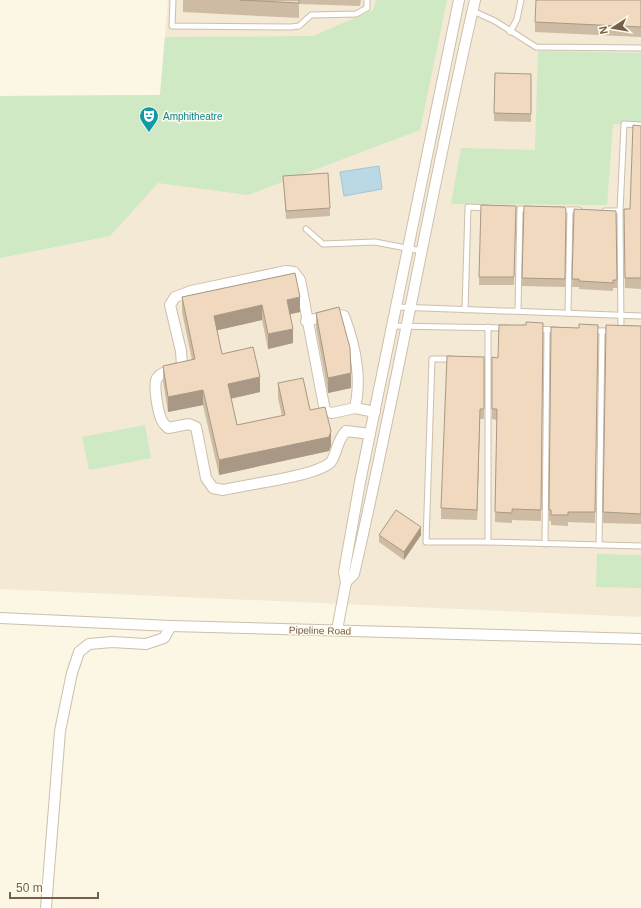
<svg xmlns="http://www.w3.org/2000/svg" width="641" height="908" font-family="Helvetica,sans-serif">
<rect width="100%" height="100%" fill="#fcf6e5"/>
<path fill="#f3e9d4" d="M 168,0 L 641,0 L 641,617 L 0,589 L 0,96 L 160,95 Z"/>
<g fill="#cee9c4">
<path d="M 376,0 L 447,0 L 420,130 L 248,195 L 158,183 L 110,236 L 0,258 L 0,96 L 160,95 L 165,37 L 313,36 L 373,10 Z"/>
<path d="M 538,51 L 641,53 L 641,125 L 613,124 L 607,205 L 451,204 L 461,148 L 535,150 Z"/>
<path d="M 145,425 L 151,458 L 89,470 L 82,437 Z"/>
<path d="M 597,554 L 641,555 L 641,588 L 596,587 Z"/>
</g>
<path fill="#bad9e5" stroke="#a1c6d6" d="M 379,166 L 382,189 L 344,196 L 340,172 Z"/>
<g fill="none" stroke-linecap="round" stroke-linejoin="round">
<defs>
<g id="lane">
<path d="M 173,0 L 172,26 L 291,27 L 299,26 L 311,15 L 356,14 L 367,8 L 367,0"/>
<path d="M 473,11 L 495,21 L 536,47 L 641,48"/>
<path d="M 510,32 L 517,19 L 521,0"/>
<path d="M 559,210 L 579,210"/>
<path d="M 605,211 L 620,211"/>
<path d="M 306,229 L 323,244 L 375,242 L 422,251"/>
<path d="M 397,307 L 641,316"/>
<path d="M 465,310 L 468,207 L 487,208"/>
<path d="M 518,311 L 520,209 L 529,209"/>
<path d="M 568,313 L 570,210"/>
<path d="M 393,326 L 506,328"/>
<path d="M 488,327 L 488,542 L 641,546"/>
<path d="M 536,329 L 556,330"/>
<path d="M 592,331 L 612,331"/>
<path d="M 621,331 L 620,211 L 624,124 L 641,125"/>
<path d="M 452,359 L 432,359 L 426,542 L 488,542"/>
<path d="M 545,544 L 547,330"/>
<path d="M 599,545 L 602,331"/>
</g>
<g id="street">
<path d="M 306,321 L 335,314 L 344,316 C 355,345 362,378 355,408"/>
<path d="M 370,434 L 346,431 C 336,441 336,458 330,463 C 312,477 248,484 223,490 L 213,488 L 206,478 L 196,427 L 189,424 L 168,428 C 166,426 163,423 162,421 C 158,413 153,385 157,378 C 163,370 175,371 182,366 L 181,351 L 170,305 L 175,297 L 191,291 L 286,271 L 294,272 L 300,280 L 325,411 L 332,413 L 355,408 L 375,412"/>
<path d="M 346,582 L 354,574 C 398,383 431,190 475,0"/>
<path d="M 0,618 L 171,626 L 641,639"/>
<path d="M 337,630 L 346,582 L 344,572 L 360,482 L 459,0"/>
<path d="M 46,908 L 60,731 L 72,673 L 79,652 L 89,644 L 112,642 L 146,644 L 164,638 L 171,626"/>
</g>
</defs>
<use href="#lane" stroke="#cdbfac" stroke-width="7"/>
<use href="#street" stroke="#cdbfac" stroke-width="12"/>
<use href="#lane" stroke="#fff" stroke-width="5"/>
<use href="#street" stroke="#fff" stroke-width="10"/>
</g>
<g fill="#cebba3">
<path d="M 183,0 L 361,0 L 360,6 L 299,4 L 299,18 L 183,12 Z"/>
<path d="M 641,0 L 641,37 L 535,32 L 535,22 Z"/>
<path d="M 531,74 L 531,122 L 494,121 L 494,113 Z"/>
<path d="M 641,126 L 641,289 L 625,288 L 624,209 L 630,209 Z"/>
<path d="M 283,176 L 330,208 L 330,216 L 286,219 Z"/>
<path d="M 481,205 L 516,206 L 514,285 L 479,285 Z"/>
<path d="M 524,206 L 566,209 L 565,287 L 522,286 Z"/>
<path d="M 574,209 L 616,211 L 617,288 L 613,288 L 613,291 L 579,289 L 579,287 L 572,287 Z"/>
<path d="M 295,273 L 300,312 L 290,314 L 293,343 L 268,349 L 262,320 L 217,330 L 222,354 L 260,392 L 231,399 L 237,425 L 282,416 L 278,398 L 278,383 L 310,410 L 331,446 L 329,451 L 219,475 L 203,405 L 168,412 L 163,381 L 163,366 L 192,360 L 182,312 L 182,297 Z"/>
<path d="M 316,313 L 351,388 L 328,393 L 316,328 Z"/>
<path d="M 543,323 L 541,521 L 512,520 L 512,523 L 495,522 L 497,420 L 492,419 L 492,357 L 498,358 Z"/>
<path d="M 598,325 L 595,523 L 568,522 L 568,526 L 551,525 L 551,521 L 549,521 L 551,327 L 579,328 Z"/>
<path d="M 606,325 L 641,326 L 641,524 L 603,523 Z"/>
<path d="M 484,357 L 484,419 L 480,419 L 477,520 L 441,519 L 441,508 Z"/>
<path d="M 379,535 L 421,535 L 404,560 L 379,542 Z"/>
</g>
<g fill="#a89885">
<path d="M 300,297 L 300,312 L 287,315 L 287,300 Z"/>
<path d="M 262,305 L 262,320 L 214,331 L 214,316 Z"/>
<path d="M 293,329 L 293,343 L 268,349 L 268,334 Z"/>
<path d="M 351,373 L 351,388 L 328,393 L 328,378 Z"/>
<path d="M 260,377 L 260,392 L 228,399 L 228,384 Z"/>
<path d="M 203,390 L 203,405 L 168,412 L 168,397 Z"/>
<path d="M 480,409 L 480,419 L 477,520 L 477,510 Z"/>
<path d="M 331,431 L 331,446 L 329,451 L 219,475 L 219,460 Z"/>
<path d="M 421,527 L 421,535 L 404,560 L 404,552 Z"/>
</g>
<g fill="#f0d9be" stroke="#a89885">
<path d="M 240,0 L 299,0 L 299,3 Z"/>
<path d="M 536,0 L 641,0 L 641,27 L 535,22 Z"/>
<path d="M 495,73 L 531,74 L 531,114 L 494,113 Z"/>
<path d="M 633,125 L 641,126 L 641,278 L 625,278 L 624,209 L 630,209 Z"/>
<path d="M 328,173 L 330,208 L 286,211 L 283,176 Z"/>
<path d="M 481,205 L 516,206 L 514,277 L 479,277 Z"/>
<path d="M 524,206 L 564,207 L 566,209 L 565,279 L 522,278 Z"/>
<path d="M 574,209 L 616,211 L 617,280 L 613,280 L 613,283 L 579,281 L 579,279 L 572,279 Z"/>
<path d="M 295,273 L 300,297 L 287,300 L 293,329 L 268,334 L 262,305 L 214,316 L 222,354 L 253,347 L 260,377 L 228,384 L 237,425 L 285,415 L 278,383 L 303,378 L 310,410 L 325,407 L 331,431 L 329,437 L 219,460 L 203,390 L 168,397 L 163,366 L 195,359 L 182,297 Z"/>
<path d="M 339,307 L 350,348 L 351,373 L 328,378 L 316,313 Z"/>
<path d="M 526,322 L 543,323 L 541,510 L 512,509 L 512,513 L 495,512 L 497,409 L 492,409 L 492,357 L 498,358 L 499,325 L 526,325 Z"/>
<path d="M 579,324 L 598,325 L 595,512 L 568,512 L 568,515 L 551,515 L 551,510 L 549,510 L 551,327 L 579,328 Z"/>
<path d="M 606,325 L 641,326 L 641,514 L 603,512 Z"/>
<path d="M 447,356 L 484,357 L 484,409 L 480,409 L 477,510 L 441,508 Z"/>
<path d="M 396,510 L 421,527 L 404,552 L 379,535 Z"/>
</g>
<defs>
<symbol id="theatre-pin" viewBox="-11 -11 22 30"><path d="M0 17L-7.5 6A9.5 9.5 0 1 1 7.5 6Z" fill="#0f9aa8" stroke="#fefaec"/><path d="M-5-5.5Q0-4 5-5.5V0Q5 5 0 6Q-5 5-5 0ZM-3.3-2.5H-1v1.5H-3.3ZM1-2.5H3.3v1.5H1ZM-2.8 1Q0 5.5 2.8 1Z" fill="#fff"/></symbol>
</defs>
<g fill-rule="evenodd">
<use href="#theatre-pin" x="138" y="105" width="22" height="30"/>
</g>
<g text-anchor="middle" stroke-width="3" stroke-linejoin="round" paint-order="stroke">
<g font-size="10" fill="#0d838f" stroke="#fefaec" text-anchor="start">
<text x="163" y="120">Amphitheatre</text>
</g>
<g font-size="10" fill="#745f4b" stroke="#fefaec">
<text transform="translate(320 630) rotate(1)" y="4">Pipeline Road</text>
</g>
</g>
<g transform="translate(613 28) rotate(258)" stroke="#fefaec" stroke-width="3" paint-order="stroke">
<path d="M0-3L7 15L0 10L-7 15Z" fill="#745f4b"/>
<text y="-6" font-size="11" font-weight="bold" text-anchor="middle" fill="#745f4b">N</text>
</g>
<path d="M10 892v6h88v-6" fill="none" stroke="#745f4b" stroke-width="2"/>
<text x="16" y="892" font-size="12" fill="#745f4b" stroke="#fefaec" stroke-width="3" paint-order="stroke">50 m</text>
</svg>
